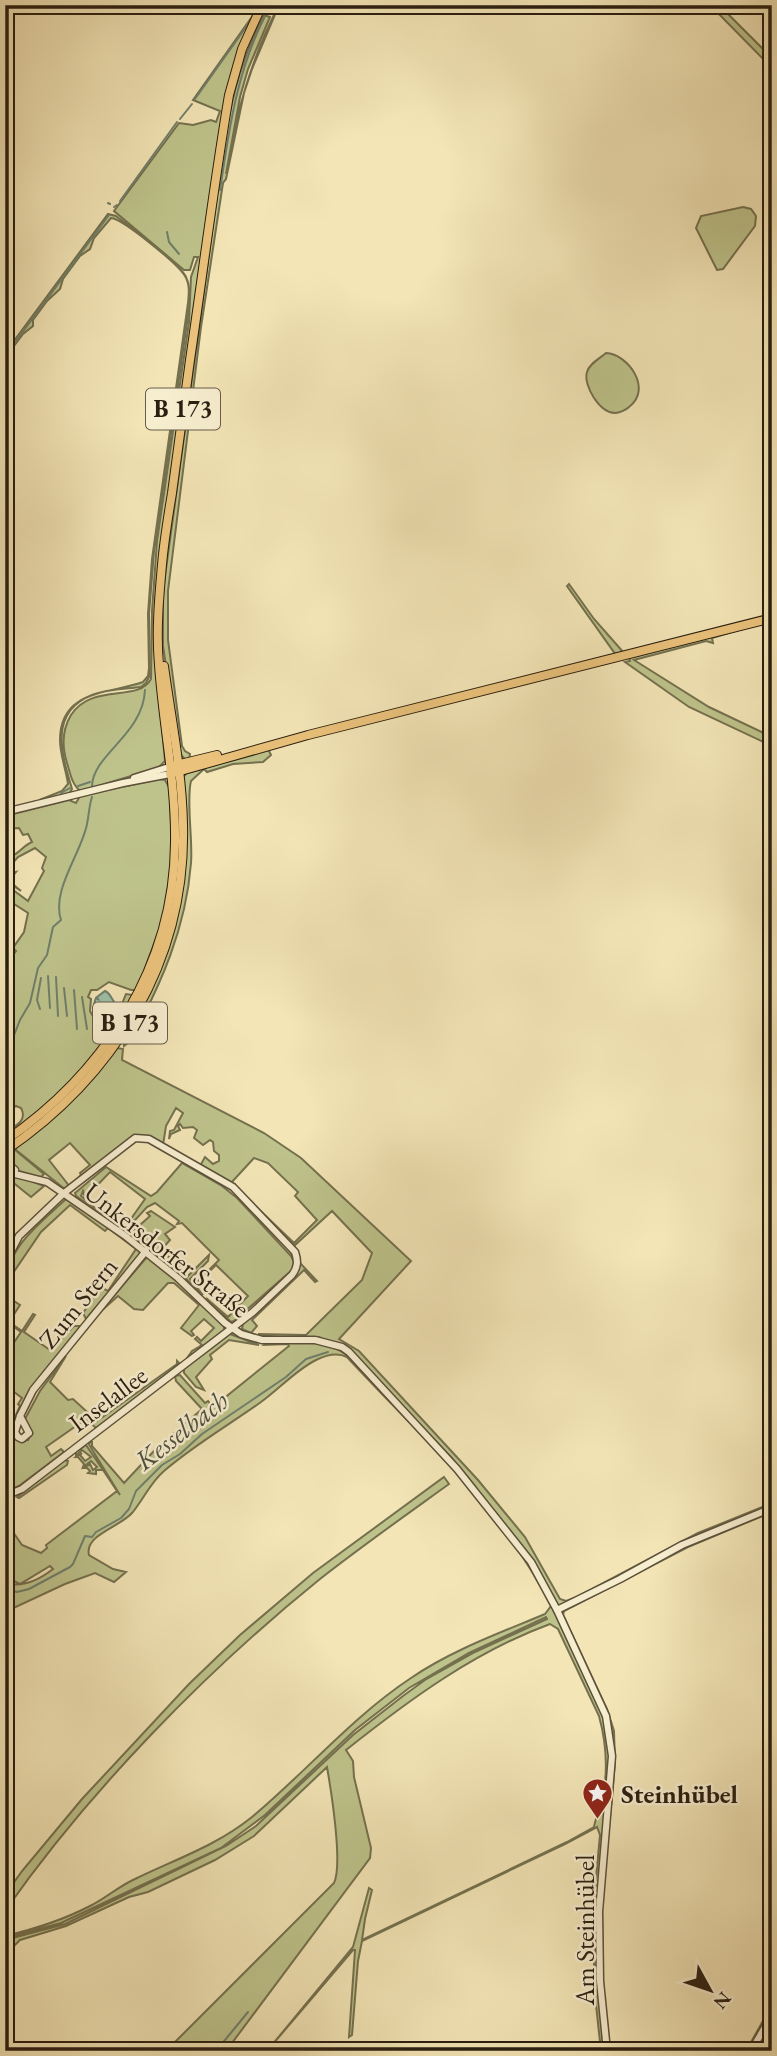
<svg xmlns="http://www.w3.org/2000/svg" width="777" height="2056" font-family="'EB Garamond',serif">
<rect width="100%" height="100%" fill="#f3e5b6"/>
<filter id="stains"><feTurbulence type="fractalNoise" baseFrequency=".00286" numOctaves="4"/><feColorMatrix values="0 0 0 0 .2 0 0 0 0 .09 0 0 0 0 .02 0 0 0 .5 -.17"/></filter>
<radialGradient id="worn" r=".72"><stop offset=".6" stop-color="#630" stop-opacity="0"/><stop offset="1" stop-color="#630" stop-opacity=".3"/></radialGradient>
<g fill="#bec38b" stroke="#74704e" stroke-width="2">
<path d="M 279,5 L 252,69 L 244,93 L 226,179 L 223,183 L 201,327 L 168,591 L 168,640 L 182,746 L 185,751 L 190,754 L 189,760 L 185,759 L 179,753 L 163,646 L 163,591 L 225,137 C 233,93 243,54 264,15 L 270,17 L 248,69 L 240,97 L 226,174 C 231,157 233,138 237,120 C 246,80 260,42 279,5 Z"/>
<path d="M 710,5 L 719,5 L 772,58 L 772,68 Z"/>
<path d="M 256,11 L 235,66 L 162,539 L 158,685 L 165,761 L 158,768 L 81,791 C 72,786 70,772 67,763 C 62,747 62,730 71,715 C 93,682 138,703 151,679 L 152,611 L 157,541 L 189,322 L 191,277 L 198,257 L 194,257 L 190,270 L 184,270 L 114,211 L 179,123 L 193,125 L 211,120 L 216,122 L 220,111 L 193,100 Z"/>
<path d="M 743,207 L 751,209 L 756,216 L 755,226 L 723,269 L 717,270 L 696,228 L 701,216 Z"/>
<path d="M 108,214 L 116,216 C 132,228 179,262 186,277 C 191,287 189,298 189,309 L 154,552 L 149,614 L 150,675 L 146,683 L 141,687 C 125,689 107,689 92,695 C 48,712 62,755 72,789 L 69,794 L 45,800 L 42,799 L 62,791 L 68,784 C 66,769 60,755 60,740 C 60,689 110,694 143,682 L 148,676 L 149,668 L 148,614 L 152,559 L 188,303 C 189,294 190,284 185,276 C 178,264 123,219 111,218 L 94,238 L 90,249 L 80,256 L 63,279 L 60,289 L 47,301 L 33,320 L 33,326 L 23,334 L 5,358 L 5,353 Z"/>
<path d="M 606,353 C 628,354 653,389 629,407 C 626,410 619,413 615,413 C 600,413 583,386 587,372 C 589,364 599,359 606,353 Z"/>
<path d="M 569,584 L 594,619 L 624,653 L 616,655 L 567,586 Z"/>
<path d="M 772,620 L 712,638 L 713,643 L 706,641 L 634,660 L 709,707 L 772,737 L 772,746 L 689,707 L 625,662 L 630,661 L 629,658 Z"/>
<path d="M 268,749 L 271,755 L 263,762 L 233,764 L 207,772 L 204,769 L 191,781 C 186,800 193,840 191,863 C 186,928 161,985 130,1041 L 124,1046 L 123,1039 L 133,1023 L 176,918 L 183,777 L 187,773 Z"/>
<path d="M 159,779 L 165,780 L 170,789 L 172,861 L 164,916 L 137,990 L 131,990 L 109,982 L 97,990 L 91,990 L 88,997 L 91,999 L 90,1011 C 106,1042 120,1010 126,994 L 133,995 L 123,1017 L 67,1087 L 8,1136 L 5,1135 L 5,1133 C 15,1126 28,1121 21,1108 L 16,1106 L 5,1114 L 5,1001 L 7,992 L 5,991 L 10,983 L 5,981 L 5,960 L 10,953 L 13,955 L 16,951 L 13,948 L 24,932 L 28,913 L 14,904 L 10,907 L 5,898 L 5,884 L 28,901 L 44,871 L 42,868 L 46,857 L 35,848 L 18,857 L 10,866 L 12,873 L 16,872 L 9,881 L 21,891 L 6,881 L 5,859 C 18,856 22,846 32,842 L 28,834 L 23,835 L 19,828 L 5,829 L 5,816 L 69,800 L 76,803 L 80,796 Z"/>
<path d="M 117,1048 L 123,1049 L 122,1060 L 264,1133 L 301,1158 L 411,1261 L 339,1339 L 359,1351 L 478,1480 L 525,1537 L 560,1599 L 566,1601 L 577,1597 L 698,1533 L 772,1503 L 772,1512 L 688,1547 L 564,1611 L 563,1615 L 607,1709 L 614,1731 L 615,1763 L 602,1903 L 603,1985 L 610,2051 L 601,2051 L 594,1986 L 594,1900 L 600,1835 L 597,1827 L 565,1844 L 362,1941 L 358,1961 L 352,2035 L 349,2037 L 355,1950 L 353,1950 L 267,2051 L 353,1947 L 369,1888 L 372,1890 L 365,1919 L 362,1940 L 567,1842 L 594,1827 C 595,1819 599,1814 601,1806 C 608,1777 607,1745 599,1716 L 558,1629 L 550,1624 C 474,1652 409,1700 346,1750 L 353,1761 L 354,1777 L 371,1848 L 370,1858 L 226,2051 L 166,2051 L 334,1883 C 343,1864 331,1790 327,1767 L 254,1836 L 215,1860 L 148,1892 L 129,1897 L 66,1926 L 20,1940 L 5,1955 L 5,1940 L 65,1924 L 226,1846 L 256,1826 L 353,1735 L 403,1696 L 425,1680 L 475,1652 L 547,1619 L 546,1617 L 469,1653 L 409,1688 L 355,1730 L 265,1815 L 221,1848 L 61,1923 L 5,1938 L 5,1936 C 35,1929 63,1920 90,1906 C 106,1898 119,1886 135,1879 C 176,1859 216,1846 252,1817 C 306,1772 352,1717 411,1678 C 452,1650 500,1633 545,1614 L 551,1606 C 503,1509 419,1435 347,1357 C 337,1352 326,1355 316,1360 C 296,1370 279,1389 261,1402 C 229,1425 194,1445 164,1471 C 150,1483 143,1500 132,1513 C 120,1527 84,1535 89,1555 L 113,1569 L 126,1572 L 114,1582 L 95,1573 L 65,1584 L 5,1612 L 5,1583 C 23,1588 39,1580 53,1569 L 50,1566 L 20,1584 L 5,1577 L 5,1569 L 10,1570 L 10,1558 L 5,1560 L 5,1499 L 11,1502 L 7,1506 L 14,1516 L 13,1532 L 22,1545 L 41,1553 L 47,1548 L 46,1545 L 117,1491 L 103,1470 L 96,1470 L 96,1474 L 88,1473 L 90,1471 L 87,1468 L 84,1468 L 90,1464 L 93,1470 L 97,1467 L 91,1461 L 83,1467 L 84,1464 L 78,1457 L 76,1457 L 82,1453 L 80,1455 L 85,1461 L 91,1457 L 82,1450 L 76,1456 L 76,1452 L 86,1445 L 120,1495 L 88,1443 L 92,1442 L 92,1446 L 124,1483 L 154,1451 L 202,1409 L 176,1381 L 175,1376 L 180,1375 L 205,1403 L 208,1401 L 213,1407 L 289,1346 L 288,1344 L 264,1345 L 266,1343 C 296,1342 331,1338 354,1361 L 472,1488 L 475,1486 L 451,1457 L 348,1349 L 319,1337 L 318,1339 L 299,1338 L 299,1336 L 298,1338 L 257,1336 L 271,1336 L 258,1334 L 306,1335 L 362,1280 L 372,1253 L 332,1211 L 293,1247 L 299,1256 L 243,1194 L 294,1243 L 317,1220 L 295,1196 L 298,1192 L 268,1163 L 254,1158 L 231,1183 L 200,1166 L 205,1157 L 213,1164 L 219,1161 L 219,1155 L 214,1151 L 213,1142 L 210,1140 L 203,1145 L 194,1138 L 197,1130 L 193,1127 L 183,1128 L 180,1124 L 178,1126 L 180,1130 L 171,1134 L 169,1139 L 170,1131 L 174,1130 L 183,1113 L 176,1108 L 166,1126 L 163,1145 L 143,1136 L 76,1182 L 75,1181 L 81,1175 L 80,1173 L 90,1165 L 70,1143 L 49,1160 L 70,1187 L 66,1190 L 16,1150 L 16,1147 C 55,1118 88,1087 117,1048 Z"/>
<path d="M 14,1149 L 44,1174 L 41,1177 L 19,1171 L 9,1163 L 8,1156 Z"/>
<path d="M 182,1163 L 222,1186 L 237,1198 L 291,1256 L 294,1262 L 292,1269 L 295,1263 L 291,1252 C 298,1260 296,1267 289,1275 L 292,1270 L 234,1321 L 231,1322 L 206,1298 L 228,1317 L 248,1296 L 216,1265 L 195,1285 L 203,1295 L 183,1276 L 187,1277 L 209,1255 L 208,1261 L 190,1279 L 195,1284 L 219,1260 L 182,1223 L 177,1224 L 179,1221 L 155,1203 L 147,1207 L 126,1230 L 118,1224 L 123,1220 L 128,1223 L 145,1199 L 110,1172 L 85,1198 L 83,1191 L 81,1196 L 103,1215 L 76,1196 L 75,1193 L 106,1167 L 151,1196 L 157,1192 Z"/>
<path d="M 5,1171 L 44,1186 L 31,1197 L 5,1176 Z"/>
<path d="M 66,1199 C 83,1208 129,1237 140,1252 L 138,1258 L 86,1319 L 83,1313 L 100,1287 L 108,1291 L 136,1249 L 108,1228 L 105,1231 L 70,1205 L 41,1232 L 11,1276 L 5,1291 C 5,1248 37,1226 66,1199 Z"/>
<path d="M 151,1211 L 175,1227 L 165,1234 L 170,1240 L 161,1250 L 182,1268 L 179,1274 L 130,1234 L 150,1216 L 147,1213 Z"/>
<path d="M 147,1257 L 182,1285 L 224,1326 L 224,1330 L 187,1358 L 192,1351 L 202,1345 L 195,1339 L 197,1337 L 201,1341 L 214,1328 L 204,1319 L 191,1331 L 194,1335 L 192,1336 L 181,1328 L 199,1305 L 174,1283 L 168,1283 L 143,1310 L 134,1309 L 118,1296 L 99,1313 Z"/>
<path d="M 300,1263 L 317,1281 L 315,1282 L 304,1270 L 252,1320 L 257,1326 L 251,1333 L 242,1329 L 243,1324 L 295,1275 Z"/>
<path d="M 14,1301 L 20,1305 L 9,1322 L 22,1331 L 33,1314 L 35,1315 L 24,1332 L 50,1350 L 74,1326 L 81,1326 L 38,1382 L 14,1431 L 22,1441 L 28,1440 L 31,1434 L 25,1419 L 40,1391 L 66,1356 L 50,1382 L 68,1400 L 73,1399 L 97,1421 L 177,1364 L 177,1361 L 180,1364 L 96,1428 L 86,1419 L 46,1447 L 51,1456 L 61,1449 L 64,1452 L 19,1486 L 5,1492 L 5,1425 L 11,1426 L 20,1406 L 18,1404 L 22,1398 L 5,1385 L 5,1334 L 15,1341 L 21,1332 L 10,1324 L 7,1325 Z"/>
<path d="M 230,1334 L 259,1345 L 229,1340 L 210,1355 L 212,1359 L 196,1377 L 204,1390 L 196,1387 L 184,1373 L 184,1369 Z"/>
<path d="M 64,1460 L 68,1461 L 67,1465 L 19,1498 L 17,1497 Z"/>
<path d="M 444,1477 L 449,1484 C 406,1515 362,1546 320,1579 C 206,1671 89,1791 5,1911 L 5,1895 L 22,1871 L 82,1799 L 189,1684 L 240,1635 L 313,1573 Z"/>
<path d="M 772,2005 L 772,2051 L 746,2051 Z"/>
</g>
<path fill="#9dc0a8" stroke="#6f7f6b" stroke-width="2" d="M 105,991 C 112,994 111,1001 118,1006 L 112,1016 L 103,1019 C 94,1015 92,1007 96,998 L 98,999 L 97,997 Z"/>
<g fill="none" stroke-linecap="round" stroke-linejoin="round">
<g stroke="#6f7f6b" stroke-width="2">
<path d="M 267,12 L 271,5"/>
<path d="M 195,99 L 251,20"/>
<path d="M 180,119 L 192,104"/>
<path d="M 220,190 C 229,129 237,71 265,16"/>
<path d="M 120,201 L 177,122"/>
<path d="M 108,203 L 110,204"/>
<path d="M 114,207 L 117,205"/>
<path d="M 167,232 L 169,242 L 179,254"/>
<path d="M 5,356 L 109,215"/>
<path d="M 78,786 L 90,782"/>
<path d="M 92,786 C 93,754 143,735 145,690"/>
<path d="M 61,793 L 70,788"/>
<path d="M 48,976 L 50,1008"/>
<path d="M 56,977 L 58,1016"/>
<path d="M 64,988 L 67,1016"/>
<path d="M 74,990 L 77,1029"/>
<path d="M 82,997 L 87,1029"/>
<path d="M 40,1009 L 37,1000 L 41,978"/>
<path d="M 5,1058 L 20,1020 L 30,1003 L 38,968 L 47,955 L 53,927 L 61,920 C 51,890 82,852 87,824 C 89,815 89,806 92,797"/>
<path d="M 5,1589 L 17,1592 L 29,1589 L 70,1567 L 73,1564 L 85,1536 L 92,1537 L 96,1532 L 121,1518 L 129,1509 L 136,1491 L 162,1465 L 180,1454 L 202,1434 L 286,1377 L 306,1359 L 328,1352"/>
<path d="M 764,2023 L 772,2008"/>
<path d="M 216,2051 L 248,2012"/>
<path d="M 747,2051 L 751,2046"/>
</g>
<defs>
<g id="minor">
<path d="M 134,778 L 169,767"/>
<path d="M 5,812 L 123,783 L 170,774"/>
<path d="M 5,1161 L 15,1170"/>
<path d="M 5,1168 L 15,1174 L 47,1182 L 124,1235 L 178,1278 L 225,1323 L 241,1334 L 262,1340 L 315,1340 L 342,1347 L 349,1352 L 457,1469 L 531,1562 L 557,1610 L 606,1716 L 612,1756 L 599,1912 L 600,1981 L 607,2051"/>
<path d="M 5,1263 L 19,1236 L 64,1193 L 135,1138 L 149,1139 L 233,1187 L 295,1252 C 298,1261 298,1267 292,1275 L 253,1312 L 22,1489 L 5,1496"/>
<path d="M 20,1416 L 29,1433 L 22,1439 L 18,1437 L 15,1432 L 20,1416 L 33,1390 L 146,1251"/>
<path d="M 557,1610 L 620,1579 L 682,1545 L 772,1508"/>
<path d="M 751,2051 L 772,2015"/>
</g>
<g id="major">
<path d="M 176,765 L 217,755"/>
<path d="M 170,774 L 308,735 L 772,618"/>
<path d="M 5,1141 C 105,1072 174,966 175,843 C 176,783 163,724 159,665 C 156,632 159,598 162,565 C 164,541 168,517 172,493 C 178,449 184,404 190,360 C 203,272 214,183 229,95 L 242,49 L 262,5"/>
<path d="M 5,1151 C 115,1076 187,960 183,824 C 182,771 171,718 164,666"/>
</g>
</defs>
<use href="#minor" stroke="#5c503a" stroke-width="9"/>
<use href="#major" stroke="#291e10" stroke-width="10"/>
<use href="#minor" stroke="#f7eed0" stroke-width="6"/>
<use href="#major" stroke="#eac27b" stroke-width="8"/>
</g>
<defs>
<symbol id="sight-pin" viewBox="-11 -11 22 30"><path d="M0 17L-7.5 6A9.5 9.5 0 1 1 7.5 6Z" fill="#8f2418" stroke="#f7eed0"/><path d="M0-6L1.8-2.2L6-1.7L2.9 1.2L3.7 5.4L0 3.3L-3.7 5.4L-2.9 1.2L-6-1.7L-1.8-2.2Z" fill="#fff"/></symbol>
</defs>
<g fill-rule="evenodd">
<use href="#sight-pin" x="580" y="1776" width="35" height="47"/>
</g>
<g text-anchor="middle" stroke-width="5" stroke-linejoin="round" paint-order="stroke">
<g fill="#f7eed0" stroke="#675c4a" stroke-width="2">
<rect x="146" y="388.5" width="74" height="41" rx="5"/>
<rect x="93" y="1002.5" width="74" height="41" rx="5"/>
</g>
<g font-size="24" font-weight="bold" fill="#291e10">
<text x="183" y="417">B 173</text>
<text x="130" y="1031">B 173</text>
</g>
<g font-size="26" fill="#291e10" stroke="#f7eed0">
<text transform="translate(167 1250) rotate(38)" y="9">Unkersdorfer Straße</text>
<text transform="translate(78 1303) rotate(-51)" y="9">Zum Stern</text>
<text transform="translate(108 1399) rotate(-37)" y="9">Inselallee</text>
<text transform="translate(585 1930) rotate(-90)" y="9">Am Steinhübel</text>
</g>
<g font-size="26" font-weight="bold" fill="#291e10" stroke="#f7eed0" text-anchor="start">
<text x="621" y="1803">Steinhübel</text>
</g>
<g font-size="28" font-style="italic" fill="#4c4f3e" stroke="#f7eed0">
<text transform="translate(181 1430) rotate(-38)" y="10">Kesselbach</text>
</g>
</g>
<rect width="777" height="2056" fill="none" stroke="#f3e5b6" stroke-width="28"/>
<rect x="7" y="7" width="763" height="2042" fill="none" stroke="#291e10" stroke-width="3.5"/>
<rect x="14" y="14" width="749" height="2028" fill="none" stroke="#291e10" stroke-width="2"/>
<g transform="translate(710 1990) rotate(130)" stroke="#f7eed0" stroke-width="5" paint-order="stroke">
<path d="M0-5L12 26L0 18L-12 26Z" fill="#291e10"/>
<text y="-10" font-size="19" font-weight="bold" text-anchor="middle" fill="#291e10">N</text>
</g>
<rect width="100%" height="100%" filter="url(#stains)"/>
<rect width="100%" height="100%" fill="url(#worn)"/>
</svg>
